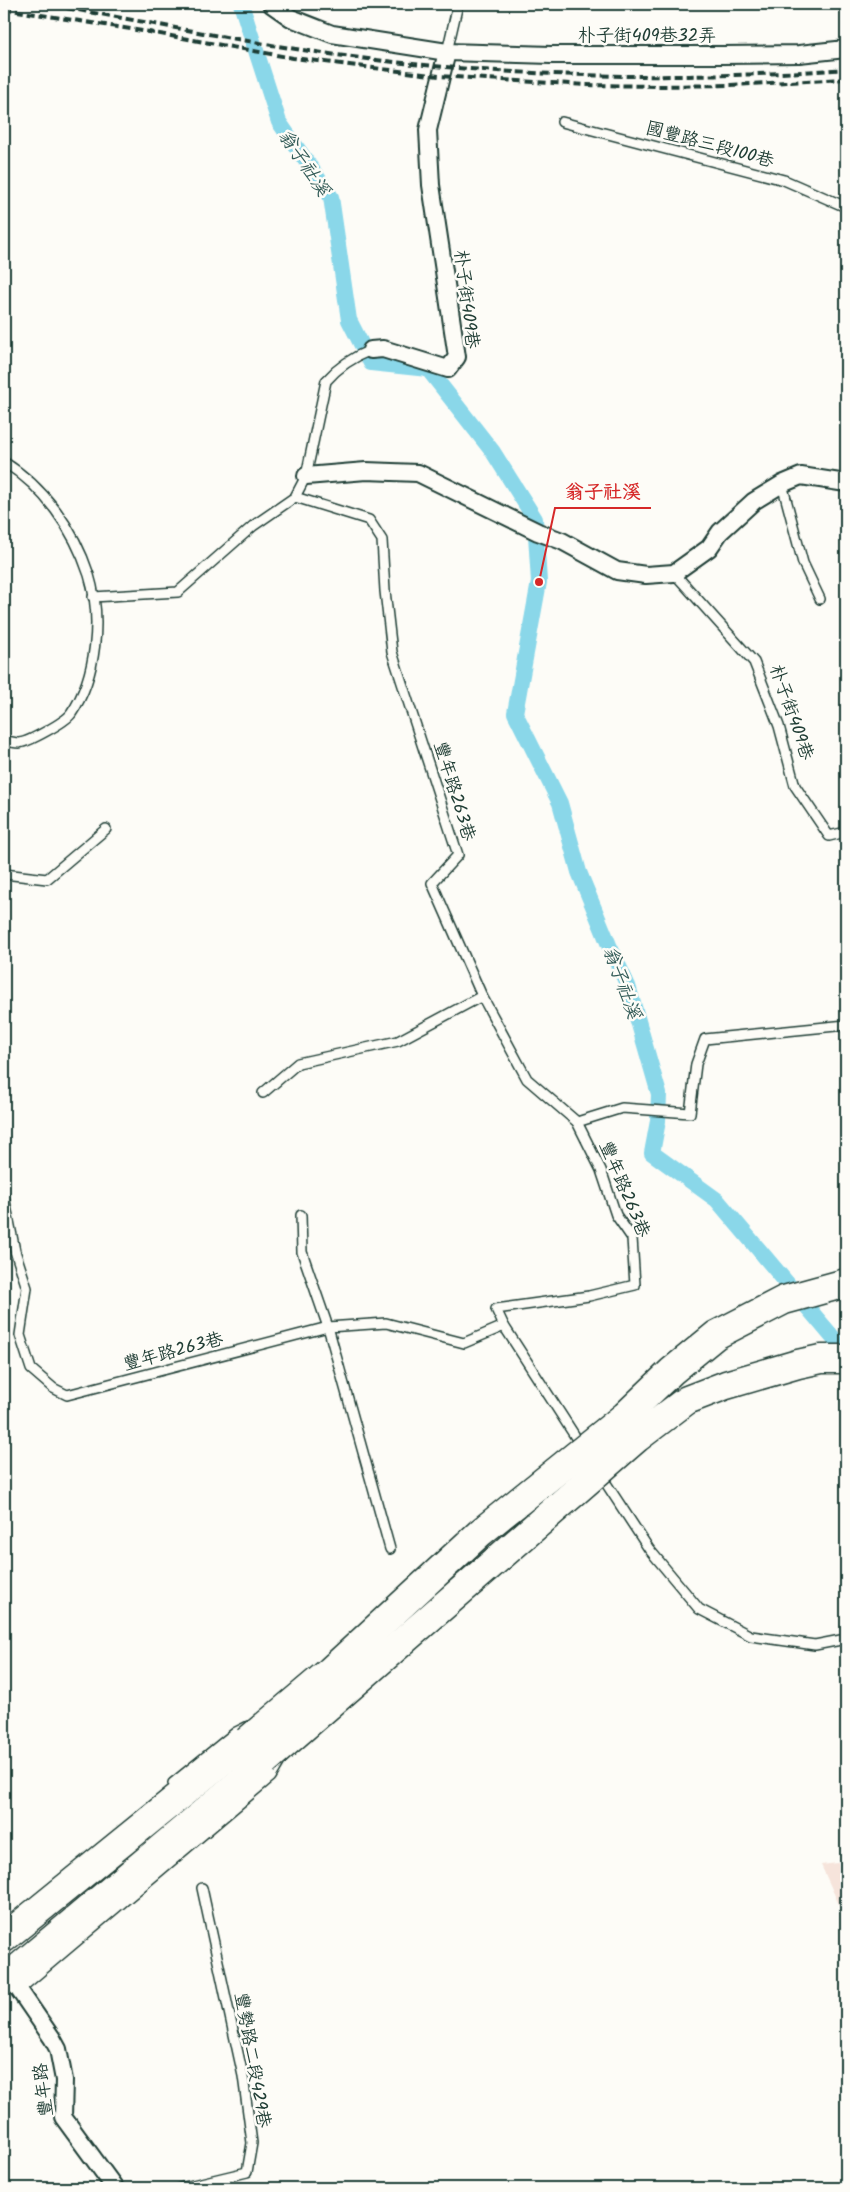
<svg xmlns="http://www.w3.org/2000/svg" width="850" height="2192" font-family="Kalam,'LXGW WenKai TC',sans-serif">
<rect width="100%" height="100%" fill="#fdfcf7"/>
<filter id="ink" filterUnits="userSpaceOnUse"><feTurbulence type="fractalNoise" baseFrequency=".02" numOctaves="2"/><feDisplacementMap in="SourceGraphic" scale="10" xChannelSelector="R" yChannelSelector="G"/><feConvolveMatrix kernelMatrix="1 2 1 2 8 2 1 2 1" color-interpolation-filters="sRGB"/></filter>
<g filter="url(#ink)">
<path fill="#f6e4db" d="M 846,1862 L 846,1920 L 821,1865 Z"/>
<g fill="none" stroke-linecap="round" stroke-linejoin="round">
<path stroke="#8ad7e9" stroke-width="16" d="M 241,4 L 279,122 L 331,197 L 349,320 L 371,363 L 428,369 L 493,452 L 535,519 L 539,582 L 515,713 L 560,803 L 579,872 L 609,945 L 628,986 L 659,1094 L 658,1121 L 652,1153 L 717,1200 L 846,1353"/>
<defs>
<g id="lane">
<path d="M 447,52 L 458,4"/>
<path d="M 562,122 L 784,180 L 846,207"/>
<path d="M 4,462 C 44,487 74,529 89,575 C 102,617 97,676 71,714 C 65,722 29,742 19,743 C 14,743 9,741 4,741"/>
<path d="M 782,484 L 803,563 L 820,599"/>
<path d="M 295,497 L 369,520 L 382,540 L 385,591 L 392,652 L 458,855 L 432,883 L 482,996 L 527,1079 L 577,1122 L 601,1170 L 616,1215 L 632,1238 L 635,1285 L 589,1296 L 496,1309 L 504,1326 L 582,1447"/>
<path d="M 674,573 L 754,662 L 779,726 L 795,786 L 829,836 L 846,832"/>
<path d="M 93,597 L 178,592 L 253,526 L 295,497 L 306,476 L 326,381 C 339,366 353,357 371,350"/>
<path d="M 4,874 L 47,879 L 106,829"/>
<path d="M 263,1093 L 298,1063 L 398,1041 L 482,996"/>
<path d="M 577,1122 L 622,1108 L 690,1113 L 696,1064 L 705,1039 L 846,1025"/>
<path d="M 4,1196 L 15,1251 L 27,1288 L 20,1335 L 31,1369 L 53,1388 L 67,1395 L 328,1327 L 386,1323 L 464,1343 L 504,1326"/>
<path d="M 301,1215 L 302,1252 L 328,1327 L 390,1549"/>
<path d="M 600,1474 L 649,1549 L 699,1609 L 751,1636 L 815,1645 L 846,1639"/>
<path d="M 173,1783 L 236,1732 L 248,1726"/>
<path d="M 19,1990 L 271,1777 L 281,1760"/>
<path d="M 180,2188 L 247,2172 L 252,2143 L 243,2076 L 202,1888"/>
</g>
<g id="street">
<path d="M 271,4 L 291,18 L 332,34 L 447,52 L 551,55 L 722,55 L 799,54 L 846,49"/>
<path d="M 371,350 L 383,349 L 448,369 L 457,357 L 431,185 L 428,130 L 447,52"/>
<path d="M 306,476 L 366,471 L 418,473 L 538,532 L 562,541 L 617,571 L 646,575 L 674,573 L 709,548 L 720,532 L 754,501 L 782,484 L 801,476 L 846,483"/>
<path d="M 15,1984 L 52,2038 L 58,2049 L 64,2080 L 63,2117 L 115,2188"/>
</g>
<g id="highway">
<path d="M 4,1938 L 247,1741"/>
<path d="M 4,1980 L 265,1761"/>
</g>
</defs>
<use href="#lane" stroke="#1f3d34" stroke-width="12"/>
<use href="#street" stroke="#1f3d34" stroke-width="20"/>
<use href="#highway" stroke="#1f3d34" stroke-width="31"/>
<use href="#lane" stroke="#fdfcf7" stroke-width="9"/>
<use href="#street" stroke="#fdfcf7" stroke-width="16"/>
<use href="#highway" stroke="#fdfcf7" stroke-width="28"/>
<g stroke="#1f3d34" stroke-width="4" stroke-dasharray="8 4" stroke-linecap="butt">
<path d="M 43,4 C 151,22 259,46 368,59 C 527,78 687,81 846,69"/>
<path d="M 4,9 L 149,32 L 293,58 L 439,76 L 585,85 L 658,86 L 731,85 L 846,79"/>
</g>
<defs>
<g id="highway-bridge">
<path d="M 247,1741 L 330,1671 L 481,1532 L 625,1416 L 672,1371 L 716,1335 L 784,1300 L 846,1283"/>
<path d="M 265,1761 L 637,1438 L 687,1400 L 726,1385 L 798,1364 L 821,1359 L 846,1359"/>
</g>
</defs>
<use href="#highway-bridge" stroke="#1f3d34" stroke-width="31" stroke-linecap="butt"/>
<use href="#highway-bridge" stroke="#fdfcf7" stroke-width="28"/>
</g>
</g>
<g text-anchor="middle" stroke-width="5" stroke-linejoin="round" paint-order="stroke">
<g font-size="18" fill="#1f3d34" stroke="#fdfcf7">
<text x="647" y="41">朴子街409巷32弄</text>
<text transform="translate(710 144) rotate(15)" y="6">國豐路三段100巷</text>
<text transform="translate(467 299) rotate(83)" y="6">朴子街409巷</text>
<text transform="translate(792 712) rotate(71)" y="6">朴子街409巷</text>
<text transform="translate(455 791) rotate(73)" y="6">豐年路263巷</text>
<text transform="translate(625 1189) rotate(67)" y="6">豐年路263巷</text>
<text transform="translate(173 1351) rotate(-15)" y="6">豐年路263巷</text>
<text transform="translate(253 2060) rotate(80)" y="6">豐勢路二段429巷</text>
<text transform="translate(43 2090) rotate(-97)" y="6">豐年路</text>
</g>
<g font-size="19" font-style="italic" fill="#345c58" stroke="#fdfcf7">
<text transform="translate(305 162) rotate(56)" y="7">翁子社溪</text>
<text transform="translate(623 982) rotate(70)" y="7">翁子社溪</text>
</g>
</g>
<path fill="none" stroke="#d62828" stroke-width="2" d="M539 582L555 508H651"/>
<circle fill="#d62828" stroke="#fdfcf7" stroke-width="2" cx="539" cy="582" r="5"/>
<g font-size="19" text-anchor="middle" font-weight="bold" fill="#d62828" stroke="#fdfcf7" stroke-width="5" stroke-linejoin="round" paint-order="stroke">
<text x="603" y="498">翁子社溪</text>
</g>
<rect width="850" height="2192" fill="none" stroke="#fdfcf7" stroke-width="20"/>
<rect x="10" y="10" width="830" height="2172" fill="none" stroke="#1f3d34" stroke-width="2" filter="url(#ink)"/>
</svg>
